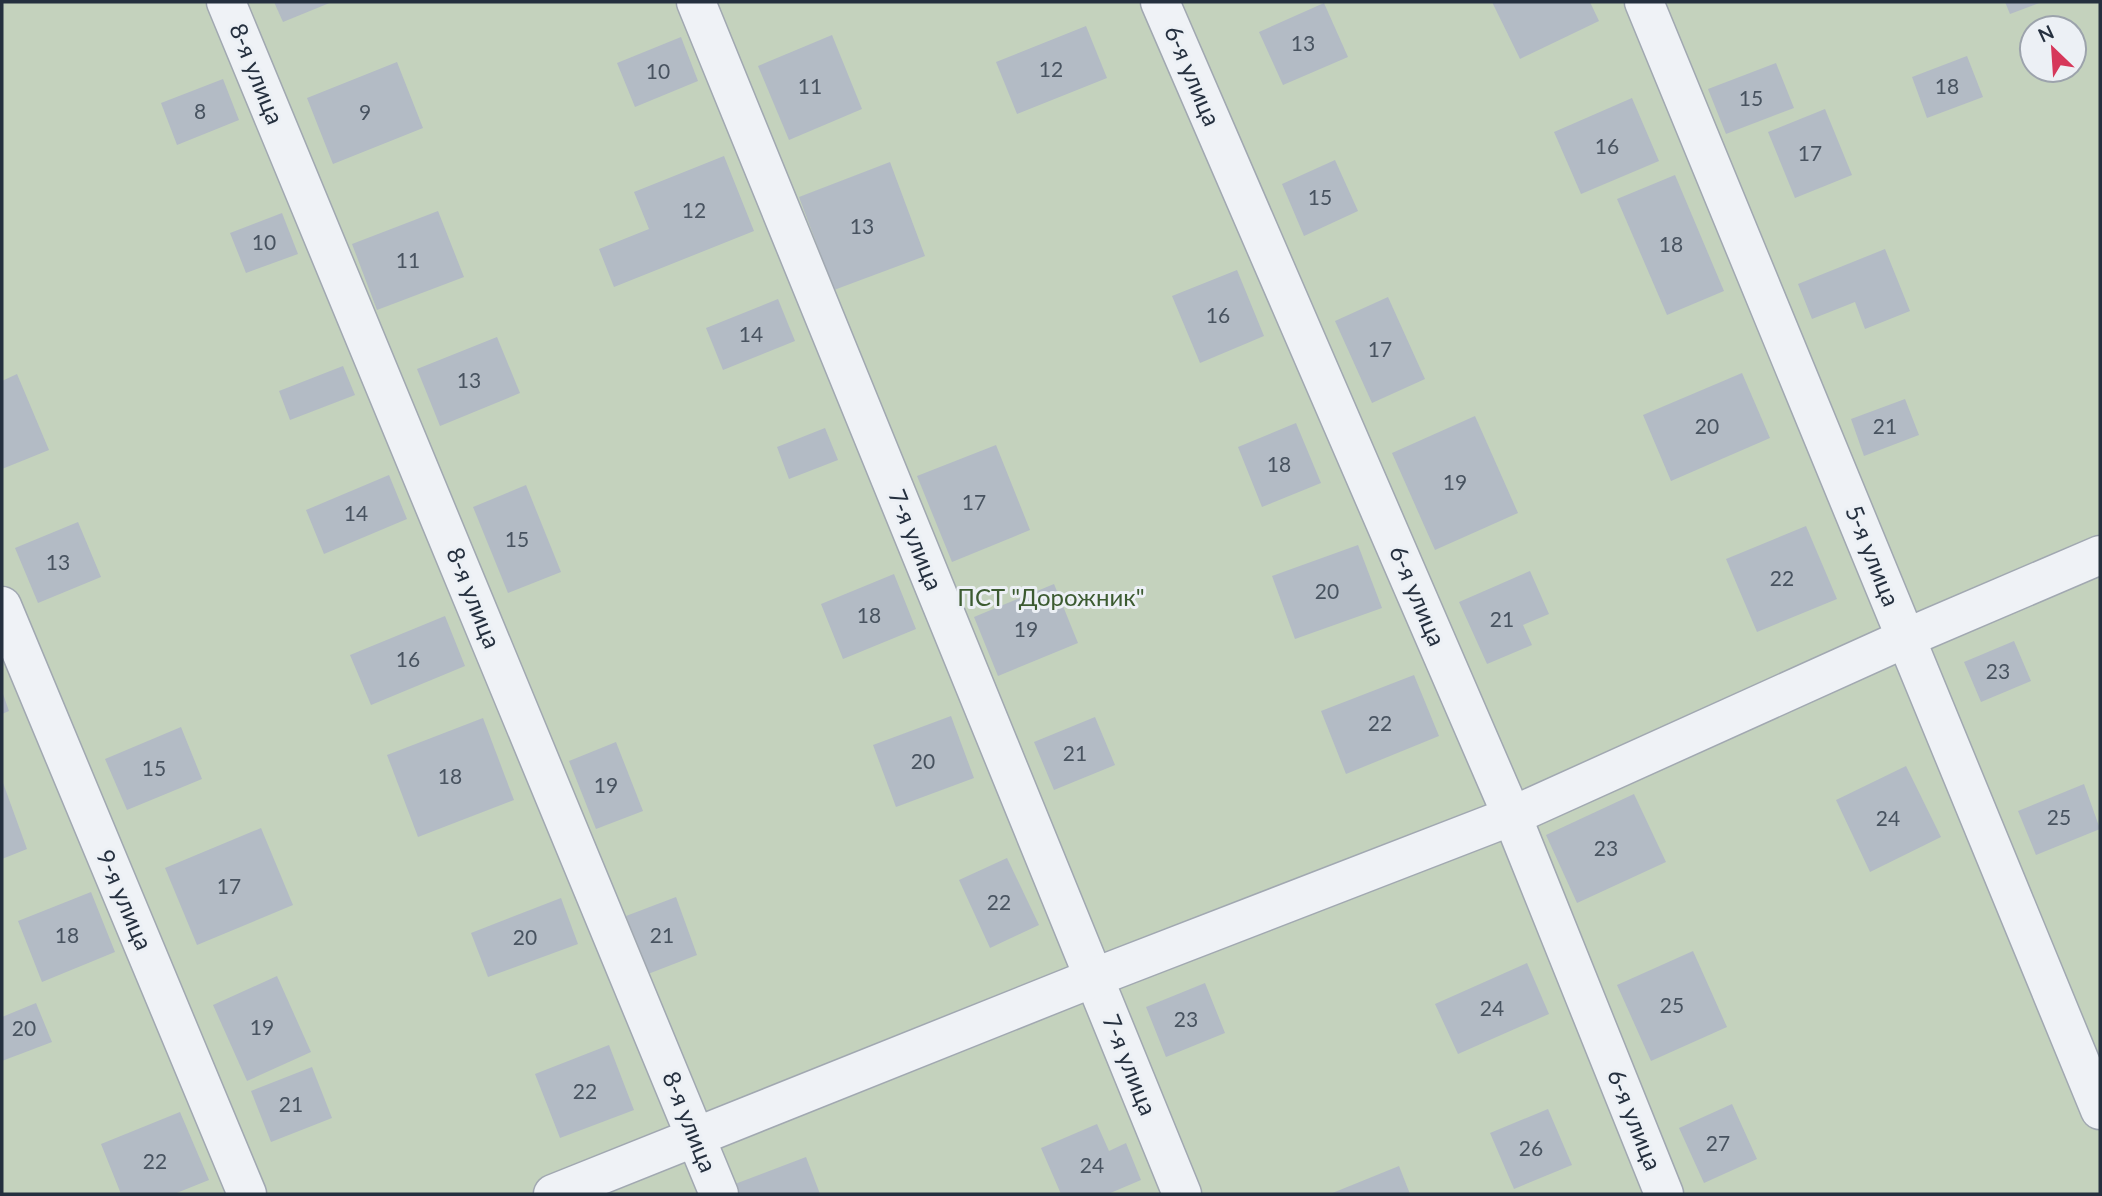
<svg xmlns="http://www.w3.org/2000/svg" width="2102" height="1196" font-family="Lato,sans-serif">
<rect width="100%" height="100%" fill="#dce1e7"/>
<path fill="#c4d2bd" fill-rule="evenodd" d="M 2,2 L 2100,2 L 2100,1194 L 2,1194 ZM 2032,28 L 2074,28 L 2074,70 L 2032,70 Z"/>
<g fill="#b3bbc5">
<path d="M 274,2 L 332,2 L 283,22 Z"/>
<path d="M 1492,2 L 1590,2 L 1599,21 L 1520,59 Z"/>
<path d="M 2005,2 L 2042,2 L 2010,14 Z"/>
<path d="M 1324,3 L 1348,57 L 1283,85 L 1259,32 Z"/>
<path d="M 1086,26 L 1107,78 L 1017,114 L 996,62 Z"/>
<path d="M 832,35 L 862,109 L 789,140 L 758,66 Z"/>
<path d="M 681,37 L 698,81 L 635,107 L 617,63 Z"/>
<path d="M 1967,56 L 1983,97 L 1927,118 L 1912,77 Z"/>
<path d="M 397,62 L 423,128 L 333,164 L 307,98 Z"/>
<path d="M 1776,63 L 1794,108 L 1726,134 L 1708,89 Z"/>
<path d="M 223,79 L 239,120 L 177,145 L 161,103 Z"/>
<path d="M 1632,98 L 1659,161 L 1581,194 L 1554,132 Z"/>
<path d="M 1825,109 L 1852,175 L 1795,198 L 1768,132 Z"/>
<path d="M 724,156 L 754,231 L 614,287 L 599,249 L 649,229 L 634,192 Z"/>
<path d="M 1335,160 L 1358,211 L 1304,236 L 1282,184 Z"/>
<path d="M 890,162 L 925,256 L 834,290 L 799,197 Z"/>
<path d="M 1675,175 L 1724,291 L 1667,315 L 1617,199 Z"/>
<path d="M 438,211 L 464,277 L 377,310 L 352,244 Z"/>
<path d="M 282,213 L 298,254 L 246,273 L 230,233 Z"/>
<path d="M 1885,249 L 1910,311 L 1865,329 L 1855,302 L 1812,319 L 1798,284 Z"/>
<path d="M 1237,270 L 1264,336 L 1200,363 L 1172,296 Z"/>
<path d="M 1388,297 L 1425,379 L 1372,403 L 1335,321 Z"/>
<path d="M 778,299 L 795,341 L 723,370 L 706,328 Z"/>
<path d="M 497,337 L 520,393 L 440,426 L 417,369 Z"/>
<path d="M 343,366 L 355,395 L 290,420 L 279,391 Z"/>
<path d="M 1742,373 L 1770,438 L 1671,481 L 1643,415 Z"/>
<path d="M 17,374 L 49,450 L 2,469 L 2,381 Z"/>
<path d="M 1905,399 L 1919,435 L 1864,456 L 1851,419 Z"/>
<path d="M 1475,416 L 1518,513 L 1435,550 L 1392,453 Z"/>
<path d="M 1296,423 L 1321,483 L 1262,507 L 1238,447 Z"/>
<path d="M 825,428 L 838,460 L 789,479 L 777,447 Z"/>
<path d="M 996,445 L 1030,530 L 952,562 L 917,476 Z"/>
<path d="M 389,475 L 407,519 L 324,554 L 306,510 Z"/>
<path d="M 526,485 L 561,572 L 508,593 L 473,507 Z"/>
<path d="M 78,522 L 101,577 L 38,603 L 15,548 Z"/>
<path d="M 1806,526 L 1837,599 L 1757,632 L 1726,559 Z"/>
<path d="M 1358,545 L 1382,608 L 1295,639 L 1272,576 Z"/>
<path d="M 1530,571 L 1549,614 L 1523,625 L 1532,645 L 1487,664 L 1459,602 Z"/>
<path d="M 894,574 L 916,629 L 843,659 L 821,604 Z"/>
<path d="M 1054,584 L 1078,643 L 998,676 L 974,617 Z"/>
<path d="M 445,616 L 465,666 L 371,705 L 350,655 Z"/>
<path d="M 2014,641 L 2031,681 L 1981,702 L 1964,662 Z"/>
<path d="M 1414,675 L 1439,736 L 1346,774 L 1321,711 Z"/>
<path d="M 2,691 L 9,711 L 2,714 Z"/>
<path d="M 951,716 L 974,778 L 896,807 L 873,745 Z"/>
<path d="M 1095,717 L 1115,765 L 1054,790 L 1034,742 Z"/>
<path d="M 483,718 L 514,800 L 418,837 L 387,755 Z"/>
<path d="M 181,727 L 202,779 L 127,810 L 105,759 Z"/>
<path d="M 616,742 L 643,811 L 596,829 L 569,761 Z"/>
<path d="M 1906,766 L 1941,837 L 1870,872 L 1836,800 Z"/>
<path d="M 2,780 L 27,849 L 2,859 Z"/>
<path d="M 2084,784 L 2100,829 L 2036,855 L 2018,811 Z"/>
<path d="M 1634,794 L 1666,862 L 1577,903 L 1546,835 Z"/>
<path d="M 261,828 L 293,905 L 197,945 L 165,868 Z"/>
<path d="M 1007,858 L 1039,925 L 990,948 L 959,880 Z"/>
<path d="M 91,892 L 115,952 L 42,982 L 18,921 Z"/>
<path d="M 676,897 L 697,955 L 648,974 L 626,916 Z"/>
<path d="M 561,898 L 578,944 L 488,977 L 471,933 Z"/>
<path d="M 1693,951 L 1727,1027 L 1651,1061 L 1617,985 Z"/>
<path d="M 1527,963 L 1549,1014 L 1458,1054 L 1435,1004 Z"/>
<path d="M 277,976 L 311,1052 L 247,1081 L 213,1005 Z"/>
<path d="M 1205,983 L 1225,1033 L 1166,1057 L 1146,1007 Z"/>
<path d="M 36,1003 L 52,1042 L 2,1061 L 2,1017 Z"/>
<path d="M 609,1045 L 634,1110 L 560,1138 L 535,1074 Z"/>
<path d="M 312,1067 L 332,1118 L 271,1142 L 251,1091 Z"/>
<path d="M 1732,1104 L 1757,1159 L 1704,1183 L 1679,1128 Z"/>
<path d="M 1548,1109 L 1572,1165 L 1514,1189 L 1490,1133 Z"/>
<path d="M 180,1112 L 209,1180 L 174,1194 L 121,1194 L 101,1144 Z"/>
<path d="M 1097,1124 L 1109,1151 L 1126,1143 L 1141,1180 L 1108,1194 L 1061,1194 L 1041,1148 Z"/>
<path d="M 806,1157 L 820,1194 L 738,1194 L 735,1184 Z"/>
<path d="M 1399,1166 L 1410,1194 L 1330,1194 Z"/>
</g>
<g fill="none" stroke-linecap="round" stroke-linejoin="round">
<defs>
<g id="street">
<path d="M 226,2 L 719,1194"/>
<path d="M 696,2 L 1182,1194"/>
<path d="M 1160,2 L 1512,816 L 1664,1194"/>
<path d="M 1644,2 L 2100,1110"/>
<path d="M 2,606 L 247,1194"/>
<path d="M 553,1194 L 1093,978 L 1512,816 L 1906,638 L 2100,555"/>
</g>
</defs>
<use href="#street" stroke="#a1a8b1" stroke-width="41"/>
<use href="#street" stroke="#eff2f6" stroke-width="38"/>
</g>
<g text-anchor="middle" stroke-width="6" stroke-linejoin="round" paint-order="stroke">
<g font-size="21" fill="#485360">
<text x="1303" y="51">13</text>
<text x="1051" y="77">12</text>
<text x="658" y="79">10</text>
<text x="810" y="94">11</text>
<text x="1947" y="94">18</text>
<text x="1751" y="106">15</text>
<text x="200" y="119">8</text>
<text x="365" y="120">9</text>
<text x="1607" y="154">16</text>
<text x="1810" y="161">17</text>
<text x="1320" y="205">15</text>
<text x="694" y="218">12</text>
<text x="862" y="234">13</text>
<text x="264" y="250">10</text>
<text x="1671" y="252">18</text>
<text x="408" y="268">11</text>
<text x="1218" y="323">16</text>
<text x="751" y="342">14</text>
<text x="1380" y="357">17</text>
<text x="469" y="388">13</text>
<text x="1707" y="434">20</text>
<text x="1885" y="434">21</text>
<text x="1279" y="472">18</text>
<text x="1455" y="490">19</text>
<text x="974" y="510">17</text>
<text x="356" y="521">14</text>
<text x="517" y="547">15</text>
<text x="58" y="570">13</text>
<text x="1782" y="586">22</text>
<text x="1327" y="599">20</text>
<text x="869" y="623">18</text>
<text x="1502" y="627">21</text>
<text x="1026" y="637">19</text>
<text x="408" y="667">16</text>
<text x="1998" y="679">23</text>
<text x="1380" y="731">22</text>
<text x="1075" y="761">21</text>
<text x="923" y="769">20</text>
<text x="154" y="776">15</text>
<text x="450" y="784">18</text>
<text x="606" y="793">19</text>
<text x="2059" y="825">25</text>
<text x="1888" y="826">24</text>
<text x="1606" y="856">23</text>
<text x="229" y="894">17</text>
<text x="999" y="910">22</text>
<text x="67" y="943">18</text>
<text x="662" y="943">21</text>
<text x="525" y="945">20</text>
<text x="1672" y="1013">25</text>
<text x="1492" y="1016">24</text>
<text x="1186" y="1027">23</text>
<text x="262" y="1035">19</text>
<text x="24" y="1036">20</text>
<text x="585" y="1099">22</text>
<text x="291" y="1112">21</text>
<text x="1718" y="1151">27</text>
<text x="1531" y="1156">26</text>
<text x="155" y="1169">22</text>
<text x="1092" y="1173">24</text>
</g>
<g font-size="24" fill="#25303f" stroke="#ecf0f5">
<text transform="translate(256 74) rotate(68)" y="8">8-я улица</text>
<text transform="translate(1192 76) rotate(67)" y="8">6-я улица</text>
<text transform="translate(915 540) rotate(68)" y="8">7-я улица</text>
<text transform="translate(1872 556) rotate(68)" y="8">5-я улица</text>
<text transform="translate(1417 596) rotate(67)" y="8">6-я улица</text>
<text transform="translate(473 598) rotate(68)" y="8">8-я улица</text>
<text transform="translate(124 900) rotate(67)" y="8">9-я улица</text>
<text transform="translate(1129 1065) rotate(68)" y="8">7-я улица</text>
<text transform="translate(1634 1120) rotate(68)" y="8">6-я улица</text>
<text transform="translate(689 1122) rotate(68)" y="8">8-я улица</text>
</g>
<g font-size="24" fill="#3c5b31" stroke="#ecf0f5">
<text x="1051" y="606">ПСТ "Дорожник"</text>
</g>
</g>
<rect width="2102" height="1196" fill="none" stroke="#25303f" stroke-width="7"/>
<g transform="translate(2053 49) rotate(335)"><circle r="33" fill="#ecf0f5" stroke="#9ca3ac" stroke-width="2"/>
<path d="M0-5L12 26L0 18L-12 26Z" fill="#d6375a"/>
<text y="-10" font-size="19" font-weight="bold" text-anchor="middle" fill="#25303f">N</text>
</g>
</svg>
